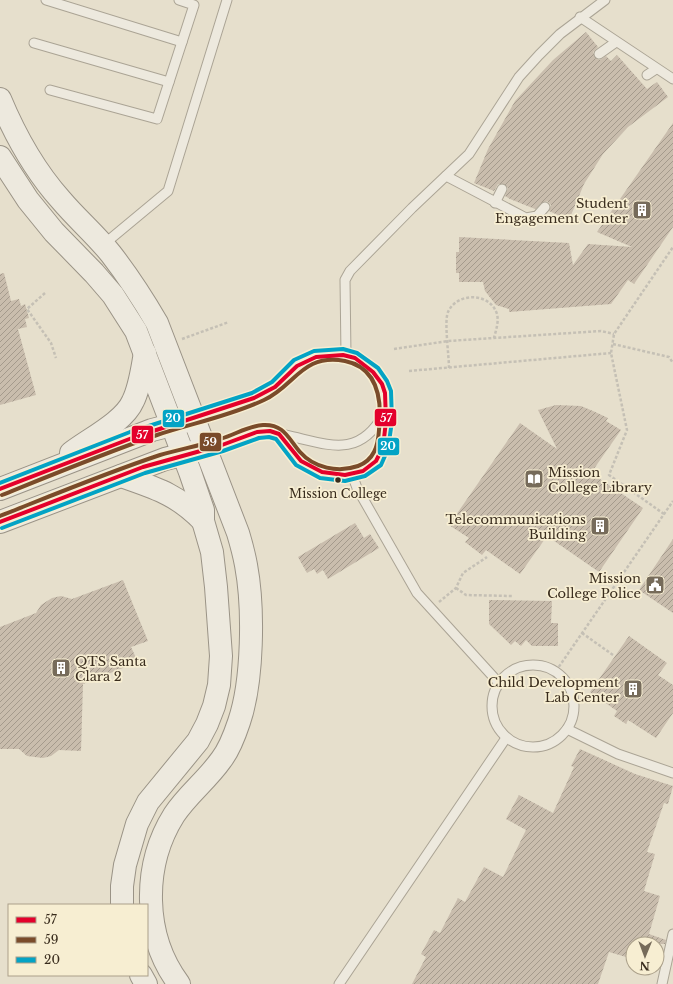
<svg xmlns="http://www.w3.org/2000/svg" width="673" height="984" font-family="'Libre Baskerville',serif">
<defs>
<pattern id="building-hatch" width="6" height="6" patternUnits="userSpaceOnUse"><rect width="6" height="6" fill="#c9bdad"/><path d="M-1 1l2-2M0 6l6-6M5 7l2-2" fill="none" stroke="#a49a8c"/></pattern>
</defs>
<rect width="100%" height="100%" fill="#e6dfcc"/>
<g fill="url(#building-hatch)">
<path d="M 586,32 L 598,47 L 593,52 L 596,59 L 600,60 L 606,56 L 611,61 L 617,55 L 647,89 L 657,82 L 668,97 L 628,127 L 603,154 L 584,184 L 569,220 L 549,211 L 551,205 L 547,201 L 541,203 L 535,209 L 510,199 L 505,196 L 508,188 L 504,184 L 498,184 L 494,191 L 474,183 L 488,149 L 515,101 L 553,60 Z"/>
<path d="M 673,123 L 673,227 L 634,284 L 628,280 L 611,304 L 509,312 L 509,309 L 496,305 L 485,291 L 483,282 L 459,282 L 459,273 L 456,273 L 456,252 L 459,252 L 459,237 L 569,243 L 573,265 L 588,244 L 632,247 L 597,232 Z"/>
<path d="M 4,273 L 11,301 L 19,299 L 21,306 L 25,304 L 29,318 L 25,319 L 27,327 L 18,329 L 36,395 L 0,405 L 0,274 Z"/>
<path d="M 556,405 L 581,406 L 593,411 L 608,418 L 606,421 L 621,430 L 591,473 L 643,508 L 599,572 L 547,536 L 520,574 L 486,550 L 482,555 L 465,542 L 469,538 L 449,525 L 520,423 L 557,449 L 538,410 Z"/>
<path d="M 355,523 L 364,538 L 370,534 L 379,548 L 328,579 L 323,570 L 317,574 L 314,569 L 307,573 L 298,557 Z"/>
<path d="M 673,539 L 673,613 L 639,590 Z"/>
<path d="M 123,580 L 148,641 L 131,647 L 138,662 L 83,684 L 81,751 L 59,750 L 51,756 L 43,758 L 27,756 L 19,749 L 0,749 L 0,627 L 36,613 L 41,605 L 52,598 L 61,596 L 72,599 Z"/>
<path d="M 489,600 L 552,601 L 551,623 L 558,623 L 558,646 L 532,646 L 526,640 L 521,646 L 515,641 L 511,645 L 489,624 Z"/>
<path d="M 629,636 L 667,663 L 658,675 L 673,685 L 673,713 L 656,738 L 628,720 L 626,724 L 614,716 L 617,711 L 590,692 Z"/>
<path d="M 580,749 L 635,774 L 673,786 L 668,804 L 664,803 L 647,852 L 655,854 L 644,891 L 660,896 L 649,934 L 666,940 L 665,944 L 633,944 L 633,959 L 609,952 L 598,984 L 412,984 L 426,957 L 421,954 L 434,930 L 440,933 L 458,898 L 465,902 L 484,867 L 503,877 L 526,830 L 506,819 L 519,795 L 553,813 L 574,767 L 571,766 Z"/>
</g>
<g fill="none" stroke-linecap="round" stroke-linejoin="round">
<defs>
<g id="lane">
<path d="M 46,0 L 182,42"/>
<path d="M 580,17 L 673,79"/>
<path d="M 34,43 L 169,82"/>
<path d="M 599,54 L 616,42"/>
<path d="M 647,75 L 656,69"/>
<path d="M 50,90 L 157,119 L 194,5 L 179,0"/>
<path d="M 446,176 L 526,218 L 537,216 L 545,207"/>
<path d="M 495,203 L 502,189"/>
<path d="M 103,245 L 168,191 L 227,0"/>
<path d="M 346,355 L 345,280 L 350,271 L 412,208 L 469,154 L 519,77 L 539,55 L 560,34 L 605,0"/>
<path d="M 194,419 C 220,412 247,403 271,391 C 280,385 285,377 292,369 C 299,361 314,357 325,356 C 331,355 340,353 346,355 C 358,357 380,376 384,388 C 387,400 386,415 385,427 C 384,440 383,454 374,464 C 357,483 319,476 301,461 C 293,454 288,444 282,434"/>
<path d="M 206,449 C 226,444 247,431 267,431 C 273,431 280,434 285,435 C 328,444 358,460 384,414"/>
<path d="M 352,474 L 357,488 L 417,593 L 498,682"/>
<circle cx="533" cy="706" r="41"/>
<path d="M 567,729 L 618,754 L 673,773"/>
<path d="M 339,984 L 506,738"/>
<path d="M 662,984 L 673,934"/>
</g>
<g id="secondary">
<path d="M 0,99 C 15,135 35,171 61,200 C 77,219 96,235 111,254 C 128,276 143,299 157,323 L 238,533 C 241,543 244,554 246,565 C 254,608 253,681 239,722 C 235,734 229,750 221,760 C 207,780 187,795 174,815 C 142,866 143,936 179,984"/>
<path d="M 0,157 L 28,200 L 54,232 L 94,273 L 113,295 L 136,331 L 190,472 L 203,510 L 203,521 L 212,552 L 216,587 L 221,656 L 219,685 L 214,706 L 207,724 L 198,741 L 148,802 L 137,824 L 125,865 L 122,886 L 122,905"/>
<path d="M 71,453 C 89,439 124,422 133,401 C 140,387 142,369 145,353"/>
<path d="M 121,476 C 155,488 177,494 203,521"/>
<path d="M 0,489 L 152,430 L 187,421"/>
<path d="M 0,522 L 165,459 L 197,451"/>
<path d="M 141,975 L 146,984"/>
</g>
</defs>
<use href="#lane" stroke="#aba495" stroke-width="11"/>
<use href="#secondary" stroke="#9a9386" stroke-width="24"/>
<g stroke="#c5c0b5" stroke-width="2.5" stroke-dasharray="3 2" stroke-linecap="butt">
<path d="M 45,293 L 27,309 L 51,343 L 56,358"/>
<path d="M 182,339 L 229,322"/>
<path d="M 613,344 L 669,357 L 673,363"/>
<path d="M 394,349 L 448,341 L 601,331 L 614,334"/>
<path d="M 449,368 C 449,356 444,321 448,312 C 457,292 490,292 497,314 C 499,322 496,330 494,338"/>
<path d="M 409,371 L 611,353"/>
<path d="M 664,514 L 609,475 L 627,430 L 611,353 L 614,334 L 673,247"/>
<path d="M 456,588 L 466,595 L 512,596"/>
<path d="M 439,602 L 456,588 L 463,573 L 487,557"/>
<path d="M 582,633 L 613,655"/>
<path d="M 556,671 L 673,501"/>
</g>
<use href="#lane" stroke="#ede9de" stroke-width="9"/>
<use href="#secondary" stroke="#ede9de" stroke-width="22"/>
<defs>
<path id="bus-1" d="M 0,489 L 132,438 L 254,398 L 275,387 L 297,366 L 316,357 L 343,355 L 355,358 L 373,372 L 382,384 L 385,393 L 386,421 L 383,447 L 376,461 L 363,471 L 345,475 L 322,472 L 301,461 L 279,434 L 270,431 L 257,432 L 222,445 L 143,467 L 0,522"/>
<path id="bus-2" d="M 0,516 C 53,495 106,473 160,455 C 180,449 200,446 220,439 C 235,435 247,426 263,425 C 284,424 288,438 300,452 C 314,468 338,473 358,466 C 374,460 378,446 379,430 C 382,402 379,368 345,361 C 302,353 295,386 264,400 C 230,416 193,423 157,435 C 105,453 54,474 2,495"/>
<path id="bus-3" d="M 0,483 L 130,432 L 252,393 L 272,382 L 294,360 L 314,351 L 343,349 L 357,353 L 378,368 L 387,381 L 391,391 L 392,421 L 388,449 L 381,465 L 365,476 L 345,481 L 320,478 L 296,465 L 276,439 L 269,437 L 259,438 L 223,451 L 145,473 L 2,528"/>
</defs>
<use href="#bus-1" stroke="#f7eed2" stroke-width="7"/>
<use href="#bus-2" stroke="#f7eed2" stroke-width="7"/>
<use href="#bus-3" stroke="#f7eed2" stroke-width="7"/>
<use href="#bus-1" stroke="#e4002b" stroke-width="4"/>
<use href="#bus-2" stroke="#7a4b2a" stroke-width="4"/>
<use href="#bus-3" stroke="#03a3c5" stroke-width="4"/>
</g>
<defs>
<symbol id="building-square" viewBox="-11 -11 22 22"><rect x="-9" y="-9" width="18" height="18" rx="4" fill="#766b5a" stroke="#f7eed2"/><path d="M-4-6H4V6H1V3H-1V6H-4ZM-2.5-4.3h1.7v1.8h-1.7ZM.8-4.3h1.7v1.8H.8ZM-2.5-1h1.7V.8h-1.7ZM.8-1h1.7V.8H.8Z" fill="#fff"/></symbol>
<symbol id="library-square" viewBox="-11 -11 22 22"><rect x="-9" y="-9" width="18" height="18" rx="4" fill="#766b5a" stroke="#f7eed2"/><path d="M-6-4Q-3-5.5-.7-3.5V5Q-3 3-6 4ZM6-4Q3-5.5 .7-3.5V5Q3 3 6 4Z" fill="#fff"/></symbol>
<symbol id="civic-square" viewBox="-11 -11 22 22"><rect x="-9" y="-9" width="18" height="18" rx="4" fill="#766b5a" stroke="#f7eed2"/><path d="M-.6-6.5H3V-4.5H.6V-3L4-1V1h2V6H-6V1h2V-1L-.6-3ZM-1.2 2.5V6h2.4V2.5Z" fill="#fff"/></symbol>
</defs>
<g fill-rule="evenodd">
<use href="#building-square" x="631" y="199" width="22" height="22"/>
<use href="#library-square" x="523" y="468" width="22" height="22"/>
<use href="#building-square" x="589" y="515" width="22" height="22"/>
<use href="#civic-square" x="644" y="574" width="22" height="22"/>
<use href="#building-square" x="50" y="657" width="22" height="22"/>
<use href="#building-square" x="622" y="678" width="22" height="22"/>
</g>
<circle fill="#392c1d" stroke="#f7eed2" stroke-width="1.5" cx="338" cy="480" r="3.5"/>
<g text-anchor="middle" stroke-width="3.5" stroke-linejoin="round" paint-order="stroke">
<g font-size="12" fill="#392c1d" stroke="#f7eed2">
<text x="338" y="498">Mission College</text>
</g>
<g font-size="13" fill="#392c1d" stroke="#f7eed2" text-anchor="end">
<text x="628" y="208">Student<tspan x="628" dy="15">Engagement Center</tspan></text>
<text x="548" y="477" text-anchor="start">Mission<tspan x="548" dy="15">College Library</tspan></text>
<text x="586" y="524">Telecommunications<tspan x="586" dy="15">Building</tspan></text>
<text x="641" y="583">Mission<tspan x="641" dy="15">College Police</tspan></text>
<text x="75" y="666" text-anchor="start">QTS Santa<tspan x="75" dy="15">Clara 2</tspan></text>
<text x="619" y="687">Child Development<tspan x="619" dy="15">Lab Center</tspan></text>
</g>
</g>
<g stroke="#f7eed2" stroke-width="1.5">
<rect x="374" y="408" width="23" height="19" rx="4" fill="#e4002b"/>
<rect x="162" y="409" width="23" height="19" rx="4" fill="#03a3c5"/>
<rect x="131" y="425" width="23" height="19" rx="4" fill="#e4002b"/>
<rect x="199" y="432" width="23" height="20" rx="4" fill="#7a4b2a"/>
<rect x="377" y="437" width="23" height="19" rx="4" fill="#03a3c5"/>
</g>
<g font-size="11" text-anchor="middle" font-weight="bold" fill="#fff">
<text x="386" y="422">57</text>
<text x="173" y="422">20</text>
<text x="142" y="439">57</text>
<text x="210" y="446">59</text>
<text x="388" y="450">20</text>
</g>
<rect x="8" y="904" width="140" height="72" fill="#f7eed2" stroke="#aba08a"/>
<rect x="16" y="917" width="20" height="6" fill="#e4002b" stroke="#aba08a"/>
<text x="44" y="924" font-size="12" fill="#392c1d">57</text>
<rect x="16" y="937" width="20" height="6" fill="#7a4b2a" stroke="#aba08a"/>
<text x="44" y="944" font-size="12" fill="#392c1d">59</text>
<rect x="16" y="957" width="20" height="6" fill="#03a3c5" stroke="#aba08a"/>
<text x="44" y="964" font-size="12" fill="#392c1d">20</text>
<g transform="translate(645 956) rotate(181)"><circle r="19" fill="#f7eed2" stroke="#aba08a"/>
<path d="M0-3L7 15L0 10L-7 15Z" fill="#766b5a"/>
<text y="-6" font-size="11" font-weight="bold" text-anchor="middle" fill="#392c1d">N</text>
</g>
</svg>
